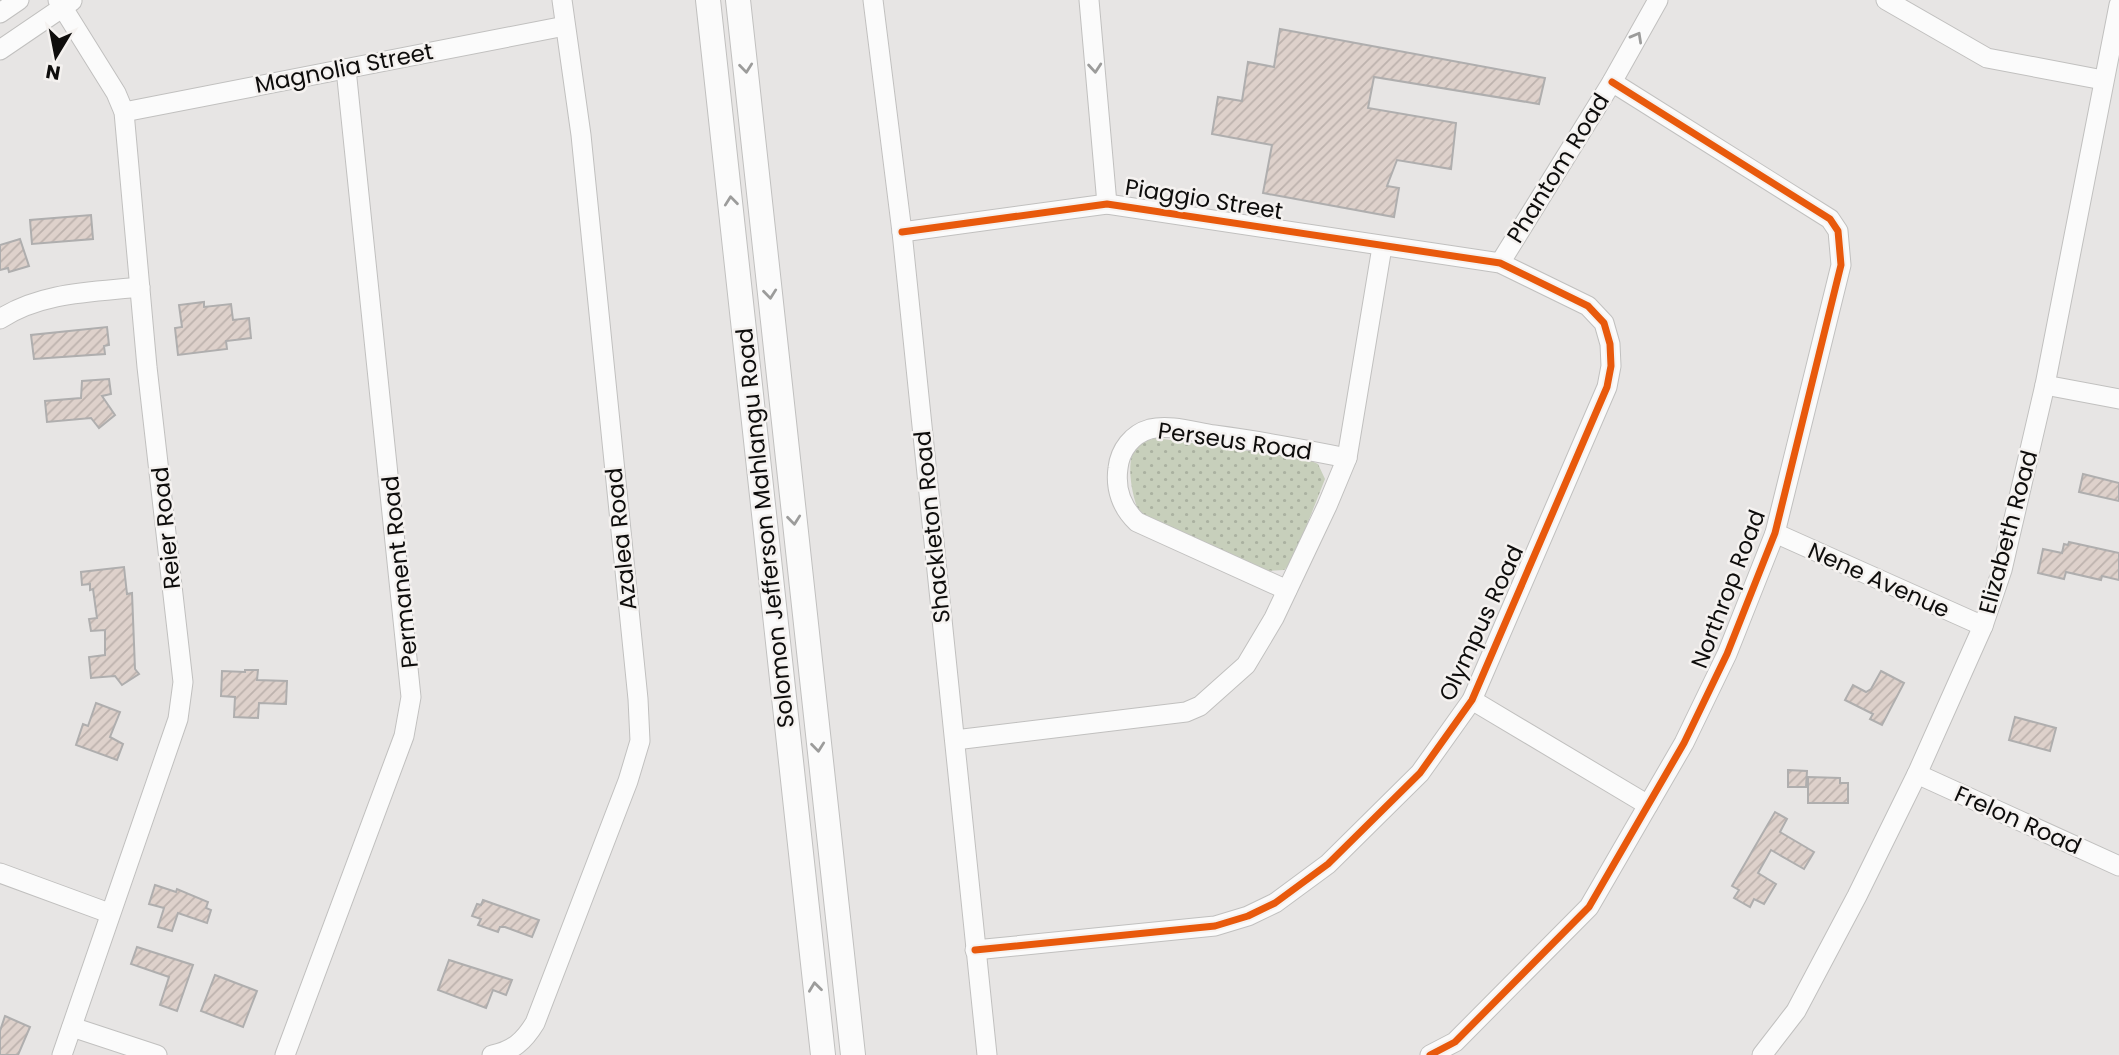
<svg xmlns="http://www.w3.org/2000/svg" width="2119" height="1055" font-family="Poppins,sans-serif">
<defs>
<pattern id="grass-dots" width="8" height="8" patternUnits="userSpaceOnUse" patternTransform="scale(1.75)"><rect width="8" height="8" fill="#c7cfbb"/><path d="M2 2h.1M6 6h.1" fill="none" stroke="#aab1a0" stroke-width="1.8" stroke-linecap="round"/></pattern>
<pattern id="building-hatch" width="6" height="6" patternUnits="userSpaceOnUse" patternTransform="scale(1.75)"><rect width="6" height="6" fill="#ded1cb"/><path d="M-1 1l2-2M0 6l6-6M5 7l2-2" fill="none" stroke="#bdb2ad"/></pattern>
</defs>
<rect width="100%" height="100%" fill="#e7e5e4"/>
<path fill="url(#grass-dots)" d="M 1156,438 L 1307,459 L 1318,464 L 1325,479 L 1292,563 L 1284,570 L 1264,571 L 1139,512 C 1132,497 1125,461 1136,447 C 1141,441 1149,440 1156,438 Z"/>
<g fill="url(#building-hatch)" stroke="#afaeae" stroke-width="2">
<path d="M 1280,29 L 1545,78 L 1539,104 L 1374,77 L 1368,108 L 1456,123 L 1451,169 L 1397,160 L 1387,186 L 1399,188 L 1394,217 L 1263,193 L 1272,145 L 1212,134 L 1218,97 L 1242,101 L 1248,62 L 1274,67 Z"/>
<path d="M 91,215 L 93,239 L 32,244 L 30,220 Z"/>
<path d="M 20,239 L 29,266 L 9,272 L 8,268 L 0,270 L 0,245 Z"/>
<path d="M 204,302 L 204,307 L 231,304 L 233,320 L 249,318 L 251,338 L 226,341 L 227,349 L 178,355 L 175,328 L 182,327 L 179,305 Z"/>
<path d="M 107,327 L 109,345 L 104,346 L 105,354 L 34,359 L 31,335 Z"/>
<path d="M 109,379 L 111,394 L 102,396 L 115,415 L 99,428 L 91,418 L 47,422 L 45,401 L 81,398 L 82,381 Z"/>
<path d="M 2083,474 L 2119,483 L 2119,501 L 2079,492 Z"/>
<path d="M 2069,542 L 2119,553 L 2119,580 L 2102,576 L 2101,580 L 2066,572 L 2064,579 L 2038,573 L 2043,549 L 2062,553 L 2064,544 L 2068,545 Z"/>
<path d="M 124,567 L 127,594 L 132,593 L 135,669 L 139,674 L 122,685 L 115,676 L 91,678 L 89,657 L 105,655 L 105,630 L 91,631 L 89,619 L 97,618 L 93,589 L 90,590 L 90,584 L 82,585 L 81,572 Z"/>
<path d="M 245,670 L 258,670 L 257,680 L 287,681 L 286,704 L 259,703 L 258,718 L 234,717 L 235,697 L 221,696 L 222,671 L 245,672 Z"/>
<path d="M 1881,671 L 1904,683 L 1882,725 L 1870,719 L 1873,714 L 1845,700 L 1853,685 L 1866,692 L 1871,689 Z"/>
<path d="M 96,703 L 120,712 L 110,737 L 123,744 L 117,760 L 76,745 L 83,724 L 88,726 Z"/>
<path d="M 2015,717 L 2056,728 L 2050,751 L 2009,740 Z"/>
<path d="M 1788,770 L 1807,771 L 1806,787 L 1788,787 Z"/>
<path d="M 1808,777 L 1840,778 L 1840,783 L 1848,783 L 1848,803 L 1808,803 Z"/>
<path d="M 1775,812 L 1787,819 L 1780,832 L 1814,852 L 1804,869 L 1771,850 L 1758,873 L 1776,884 L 1764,904 L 1754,899 L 1750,907 L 1734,898 L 1739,890 L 1732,886 Z"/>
<path d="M 155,885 L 176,892 L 177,889 L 208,902 L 206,908 L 211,910 L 207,923 L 178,913 L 172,931 L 158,927 L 164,908 L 149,904 Z"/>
<path d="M 483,900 L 539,920 L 532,937 L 505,927 L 500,927 L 498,932 L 478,925 L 481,919 L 472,916 L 477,904 L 481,905 Z"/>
<path d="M 137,947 L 193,965 L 177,1011 L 160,1005 L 169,977 L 131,964 Z"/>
<path d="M 449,960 L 512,980 L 506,995 L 493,990 L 486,1008 L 438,990 Z"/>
<path d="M 215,975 L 257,991 L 243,1027 L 201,1011 Z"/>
<path d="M 5,1016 L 30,1027 L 18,1055 L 0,1055 L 0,1031 Z"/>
</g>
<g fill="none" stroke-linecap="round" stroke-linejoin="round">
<defs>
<g id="minor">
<path d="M 58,0 L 116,93 L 124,112 L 147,367 L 183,682 L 178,719 L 62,1055"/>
<path d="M 873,0 L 902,232 L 987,1055"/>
<path d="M 1089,0 L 1107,204"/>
<path d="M 1886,0 L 1987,58 L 2103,80"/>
<path d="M 0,13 L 19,0"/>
<path d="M 0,50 L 72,1"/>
<path d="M 124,112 L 565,26"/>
<path d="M 902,232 L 1107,204 L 1500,263 L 1588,306 L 1604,323 L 1610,344 L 1611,366 L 1607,387 L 1472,700 L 1420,773 L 1328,864 L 1275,903 L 1248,916 L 1215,926 L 975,950"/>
<path d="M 1500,263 L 1612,82 L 1658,0"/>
<path d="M 0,319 C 41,292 93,292 140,287"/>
<path d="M 2045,385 L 2119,399"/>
<path d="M 1775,533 L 1983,626"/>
<path d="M 1287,590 L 1137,522 C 1122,508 1115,489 1118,468 C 1120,450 1132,434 1150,429 C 1170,424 1194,432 1214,435 C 1259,441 1303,449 1347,458"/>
<path d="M 1472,700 L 1648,805"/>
<path d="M 955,740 L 1186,712 L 1200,706 L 1246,665 L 1274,618 L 1327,506 L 1347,458 L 1382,247"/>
<path d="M 1917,774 L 2119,866"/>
<path d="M 0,873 L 109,913"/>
<path d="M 72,1027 L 157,1055"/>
<path d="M 285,1055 L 404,736 L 411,697 L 346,69"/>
<path d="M 492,1055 C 513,1051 524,1041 535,1023 L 628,781 L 640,741 L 638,699 L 581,135 L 562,0"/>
<path d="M 1430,1055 L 1455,1042 L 1589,907 L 1684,743 L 1727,654 L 1775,533 L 1841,265 L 1838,231 L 1830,219 L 1612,82"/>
<path d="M 1762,1055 L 1796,1011 L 1857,896 L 1917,774 L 1983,626 L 2002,570 L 2045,385 L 2119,5"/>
</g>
<g id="major">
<path d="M 708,0 L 823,1055"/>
<path d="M 738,0 L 853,1055"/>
</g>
</defs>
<use href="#minor" stroke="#c1c0bf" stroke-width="21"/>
<use href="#major" stroke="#c1c0bf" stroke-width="26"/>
<use href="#minor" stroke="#fbfbfb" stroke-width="19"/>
<use href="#major" stroke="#fbfbfb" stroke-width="24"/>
<defs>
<g id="cycleway">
<path d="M 902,232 L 1107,204 L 1500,263 L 1588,306 L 1604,323 L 1610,344 L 1611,366 L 1607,387 L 1472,700 L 1420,773 L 1328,864 L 1275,903 L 1248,916 L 1215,926 L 975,950"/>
<path d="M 1430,1055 L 1455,1042 L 1589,907 L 1684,743 L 1727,654 L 1775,533 L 1841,265 L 1838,231 L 1830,219 L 1612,82"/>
</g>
</defs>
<use href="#cycleway" stroke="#f5f2f0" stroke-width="11"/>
<use href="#cycleway" stroke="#e8590c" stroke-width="7"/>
</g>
<defs><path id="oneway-chevron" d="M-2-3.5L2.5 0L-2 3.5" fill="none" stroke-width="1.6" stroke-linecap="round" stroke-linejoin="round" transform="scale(1.75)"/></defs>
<g stroke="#9c9c9b">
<use href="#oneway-chevron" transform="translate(1637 37) rotate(-61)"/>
<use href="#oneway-chevron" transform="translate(746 68) rotate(84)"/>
<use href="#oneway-chevron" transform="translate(1095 68) rotate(85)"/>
<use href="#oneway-chevron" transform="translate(731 201) rotate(-96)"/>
<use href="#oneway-chevron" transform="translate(770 294) rotate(84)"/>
<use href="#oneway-chevron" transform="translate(794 520) rotate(84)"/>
<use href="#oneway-chevron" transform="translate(818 747) rotate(84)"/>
<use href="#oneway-chevron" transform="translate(815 987) rotate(-97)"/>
</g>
<g text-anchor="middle" stroke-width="5" stroke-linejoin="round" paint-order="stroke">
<g font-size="23" fill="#0e0d0c" stroke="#f5f2f0">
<text transform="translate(344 68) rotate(-11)" y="8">Magnolia Street</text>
<text transform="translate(1558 168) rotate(-58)" y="8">Phantom Road</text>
<text transform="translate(1204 199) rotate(9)" y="8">Piaggio Street</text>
<text transform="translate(1235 441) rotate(8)" y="8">Perseus Road</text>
<text transform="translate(932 527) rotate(-96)" y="8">Shackleton Road</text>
<text transform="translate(166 528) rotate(-96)" y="8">Reier Road</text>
<text transform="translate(765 528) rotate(-96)" y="8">Solomon Jefferson Mahlangu Road</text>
<text transform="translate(2008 532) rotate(-75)" y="8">Elizabeth Road</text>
<text transform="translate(621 539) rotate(-96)" y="8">Azalea Road</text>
<text transform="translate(400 572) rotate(-96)" y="8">Permanent Road</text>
<text transform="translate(1879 580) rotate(24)" y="8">Nene Avenue</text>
<text transform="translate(1728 589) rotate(-69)" y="8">Northrop Road</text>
<text transform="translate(1481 623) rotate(-65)" y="8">Olympus Road</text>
<text transform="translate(2018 820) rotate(24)" y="8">Frelon Road</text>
</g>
</g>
<g transform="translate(56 56) rotate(190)" stroke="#f5f2f0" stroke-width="5" paint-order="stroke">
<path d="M0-5L12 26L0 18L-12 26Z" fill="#0e0d0c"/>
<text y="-10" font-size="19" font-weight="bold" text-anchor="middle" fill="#0e0d0c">N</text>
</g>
</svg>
